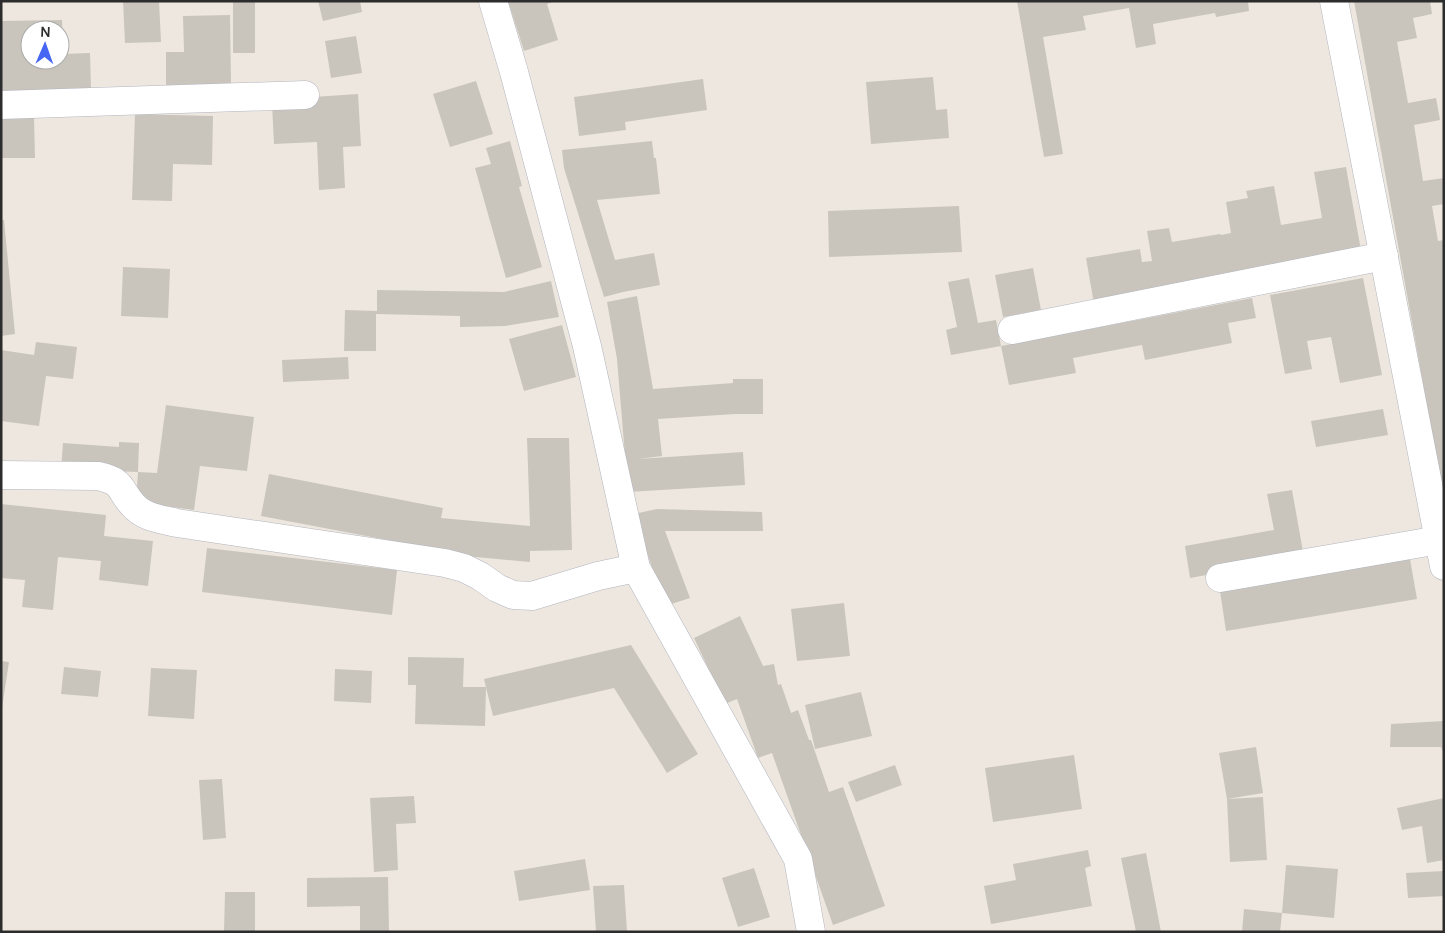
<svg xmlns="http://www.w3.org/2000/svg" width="1445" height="933" font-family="Manrope,sans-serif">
<rect width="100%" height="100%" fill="#ede7df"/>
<g fill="#c9c5bd" fill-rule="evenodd">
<path d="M 123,1 L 159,1 L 161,42 L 125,43 Z"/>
<path d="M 255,1 L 255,53 L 233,53 L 233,2 Z"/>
<path d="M 318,1 L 360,1 L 362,12 L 323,21 Z"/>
<path d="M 508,1 L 555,1 L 547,4 L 558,40 L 524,51 Z"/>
<path d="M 1017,1 L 1248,1 L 1249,11 L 1216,17 L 1215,13 L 1153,24 L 1156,44 L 1136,48 L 1129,8 L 1083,16 L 1086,30 L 1043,37 L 1063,154 L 1044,157 Z"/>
<path d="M 1354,1 L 1430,1 L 1432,14 L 1413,18 L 1417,38 L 1397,42 L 1408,103 L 1436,98 L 1440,120 L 1414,125 L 1423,181 L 1444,178 L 1444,204 L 1432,206 L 1438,241 L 1444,240 L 1444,500 Z"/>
<path d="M 230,15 L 231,84 L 166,85 L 166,52 L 184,52 L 183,16 Z"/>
<path d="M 62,20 L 63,54 L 90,53 L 91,89 L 1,92 L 1,21 ZM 30,30 L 60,30 L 60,60 L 30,60 Z"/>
<path d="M 356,36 L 362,73 L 331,78 L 325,41 Z"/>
<path d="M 933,77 L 936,110 L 947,109 L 949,138 L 871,144 L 866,82 Z"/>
<path d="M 703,79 L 707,110 L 625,122 L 626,130 L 579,136 L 574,97 Z"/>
<path d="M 476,81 L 493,134 L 450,147 L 433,94 Z"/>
<path d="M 358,94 L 361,146 L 343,147 L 345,188 L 319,190 L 317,142 L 274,144 L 272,104 L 313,97 Z"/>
<path d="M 135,114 L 213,116 L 212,165 L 173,164 L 172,201 L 132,200 Z"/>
<path d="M 34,117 L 35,158 L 1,158 L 1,118 Z"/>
<path d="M 510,141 L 522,186 L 519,187 L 542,267 L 506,278 L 475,168 L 491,164 L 486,148 Z"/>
<path d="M 652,141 L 654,158 L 656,158 L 660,194 L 597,200 L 615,260 L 654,253 L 660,285 L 623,292 L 604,297 L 564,168 L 562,150 Z"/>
<path d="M 1346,167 L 1362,256 L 1094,304 L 1086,258 L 1140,249 L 1142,262 L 1152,261 L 1147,231 L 1169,228 L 1172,242 L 1220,234 L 1221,235 L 1231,233 L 1226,202 L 1248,198 L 1246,191 L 1274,186 L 1281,225 L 1322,218 L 1314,172 Z"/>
<path d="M 959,206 L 962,252 L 829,257 L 828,211 Z"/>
<path d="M 1,220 L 4,220 L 15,334 L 1,336 Z"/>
<path d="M 123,267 L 170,269 L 168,318 L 121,316 Z"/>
<path d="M 1033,268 L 1041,310 L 1003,317 L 995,275 Z"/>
<path d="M 969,278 L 978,323 L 996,320 L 1001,346 L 951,355 L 946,330 L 957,327 L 948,282 Z"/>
<path d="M 1363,278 L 1382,375 L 1340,383 L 1331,337 L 1307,341 L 1312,369 L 1285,374 L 1270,295 Z"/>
<path d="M 551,281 L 559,317 L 505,326 L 460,327 L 460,316 L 376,314 L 376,351 L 344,351 L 345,310 L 377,311 L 377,290 L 504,292 Z"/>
<path d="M 637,296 L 653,389 L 733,383 L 733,379 L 763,379 L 763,414 L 735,414 L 658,419 L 662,456 L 638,459 L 743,452 L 745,485 L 628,492 L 617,359 L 607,302 Z"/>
<path d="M 1252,298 L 1256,318 L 1228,323 L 1232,343 L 1145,360 L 1142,345 L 1073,358 L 1076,373 L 1009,385 L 1001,346 Z"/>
<path d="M 562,325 L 576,377 L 524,391 L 509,339 Z"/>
<path d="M 36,342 L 77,347 L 73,379 L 46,376 L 39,426 L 1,421 L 1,350 L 34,355 Z"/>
<path d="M 348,357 L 349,379 L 283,382 L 282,360 Z"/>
<path d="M 166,405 L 254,417 L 247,471 L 200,466 L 194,510 L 136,502 L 138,472 L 157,473 Z"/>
<path d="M 1383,409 L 1388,435 L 1316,447 L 1311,421 Z"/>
<path d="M 527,438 L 569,438 L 572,550 L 530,551 L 530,562 L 434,553 L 435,549 L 261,516 L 269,474 L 443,508 L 441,518 L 530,526 Z"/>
<path d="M 119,442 L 139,443 L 138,472 L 61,469 L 63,443 L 119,447 Z"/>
<path d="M 1292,490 L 1304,557 L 1190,578 L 1185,546 L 1274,530 L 1267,494 Z"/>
<path d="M 1,504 L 106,515 L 104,536 L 153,541 L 148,586 L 99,580 L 101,561 L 58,557 L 53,610 L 22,607 L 25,580 L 1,578 Z"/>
<path d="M 657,509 L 762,512 L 763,531 L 665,531 L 690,598 L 665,606 L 634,514 Z"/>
<path d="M 207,548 L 397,570 L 392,615 L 202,592 Z"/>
<path d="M 1410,559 L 1417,599 L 1226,631 L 1220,591 Z"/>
<path d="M 844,603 L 850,656 L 797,661 L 791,609 Z"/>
<path d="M 740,616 L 763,666 L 774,664 L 778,685 L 781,684 L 791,713 L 798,710 L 809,740 L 811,740 L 829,792 L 843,787 L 885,906 L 833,925 L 772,753 L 758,758 L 737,699 L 725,704 L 694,638 Z"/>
<path d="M 631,645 L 698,754 L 667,773 L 614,688 L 493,716 L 484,679 Z"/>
<path d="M 408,657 L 464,658 L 463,687 L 486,687 L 485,726 L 415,724 L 416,685 L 408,685 Z"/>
<path d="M 1,661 L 9,662 L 2,708 L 1,708 Z"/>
<path d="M 64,667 L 101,671 L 98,697 L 61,694 Z"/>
<path d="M 151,668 L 197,670 L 194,719 L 148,716 Z"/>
<path d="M 335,669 L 372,671 L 371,703 L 334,701 Z"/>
<path d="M 861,692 L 872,736 L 815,749 L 805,705 Z"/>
<path d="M 1444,721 L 1444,754 L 1441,747 L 1390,747 L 1391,724 Z"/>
<path d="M 1256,747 L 1263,793 L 1227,799 L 1263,797 L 1267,860 L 1230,862 L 1227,799 L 1219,753 Z"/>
<path d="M 1074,755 L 1082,809 L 993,822 L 985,768 Z"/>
<path d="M 895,765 L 902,785 L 856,802 L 848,782 Z"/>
<path d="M 222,779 L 226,838 L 203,840 L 199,780 Z"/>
<path d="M 414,796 L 416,823 L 396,824 L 398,870 L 374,872 L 370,798 Z"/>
<path d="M 1444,798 L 1444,860 L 1427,863 L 1422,826 L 1402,830 L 1397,808 Z"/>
<path d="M 1088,850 L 1091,866 L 1085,868 L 1092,906 L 991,924 L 984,886 L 1016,880 L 1013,864 Z"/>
<path d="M 1146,853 L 1161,932 L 1136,932 L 1121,858 Z"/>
<path d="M 585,859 L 590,890 L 519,901 L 514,871 Z"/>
<path d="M 1286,865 L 1338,869 L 1334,918 L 1282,913 Z"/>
<path d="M 754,868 L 770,917 L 738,927 L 722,878 Z"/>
<path d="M 1444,871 L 1444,896 L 1408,898 L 1406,873 Z"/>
<path d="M 388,877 L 389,932 L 360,932 L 360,906 L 307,907 L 307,878 Z"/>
<path d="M 624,885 L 627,932 L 596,932 L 593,886 Z"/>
<path d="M 225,892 L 255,892 L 255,932 L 224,932 Z"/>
<path d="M 1244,909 L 1282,913 L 1280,932 L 1242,932 Z"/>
</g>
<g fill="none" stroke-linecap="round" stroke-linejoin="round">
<defs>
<g id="minor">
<path d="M 493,1 L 514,72 L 587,346 L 636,568 L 798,859 L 811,932"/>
<path d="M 1334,1 L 1444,566"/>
<path d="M 1,105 L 305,95"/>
<path d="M 1012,330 L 1384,256"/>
<path d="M 1,475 L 98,476 C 125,482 118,489 133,505 C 144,518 162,519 177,523 L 445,563 L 464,568 L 480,576 L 497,588 L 513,595 L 532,596 L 598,576 L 636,568"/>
<path d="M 1220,578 L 1439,540"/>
</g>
</defs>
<use href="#minor" stroke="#b2b5bf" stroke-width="29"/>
<use href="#minor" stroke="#fff" stroke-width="28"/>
</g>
<rect width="1445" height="933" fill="none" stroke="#2c2c2c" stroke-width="5"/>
<g transform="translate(45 45) rotate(2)"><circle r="24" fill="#ffffff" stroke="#ababab"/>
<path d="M0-4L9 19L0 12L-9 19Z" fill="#4666f3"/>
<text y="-8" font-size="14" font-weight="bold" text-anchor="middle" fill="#2c2c2c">N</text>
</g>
</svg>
